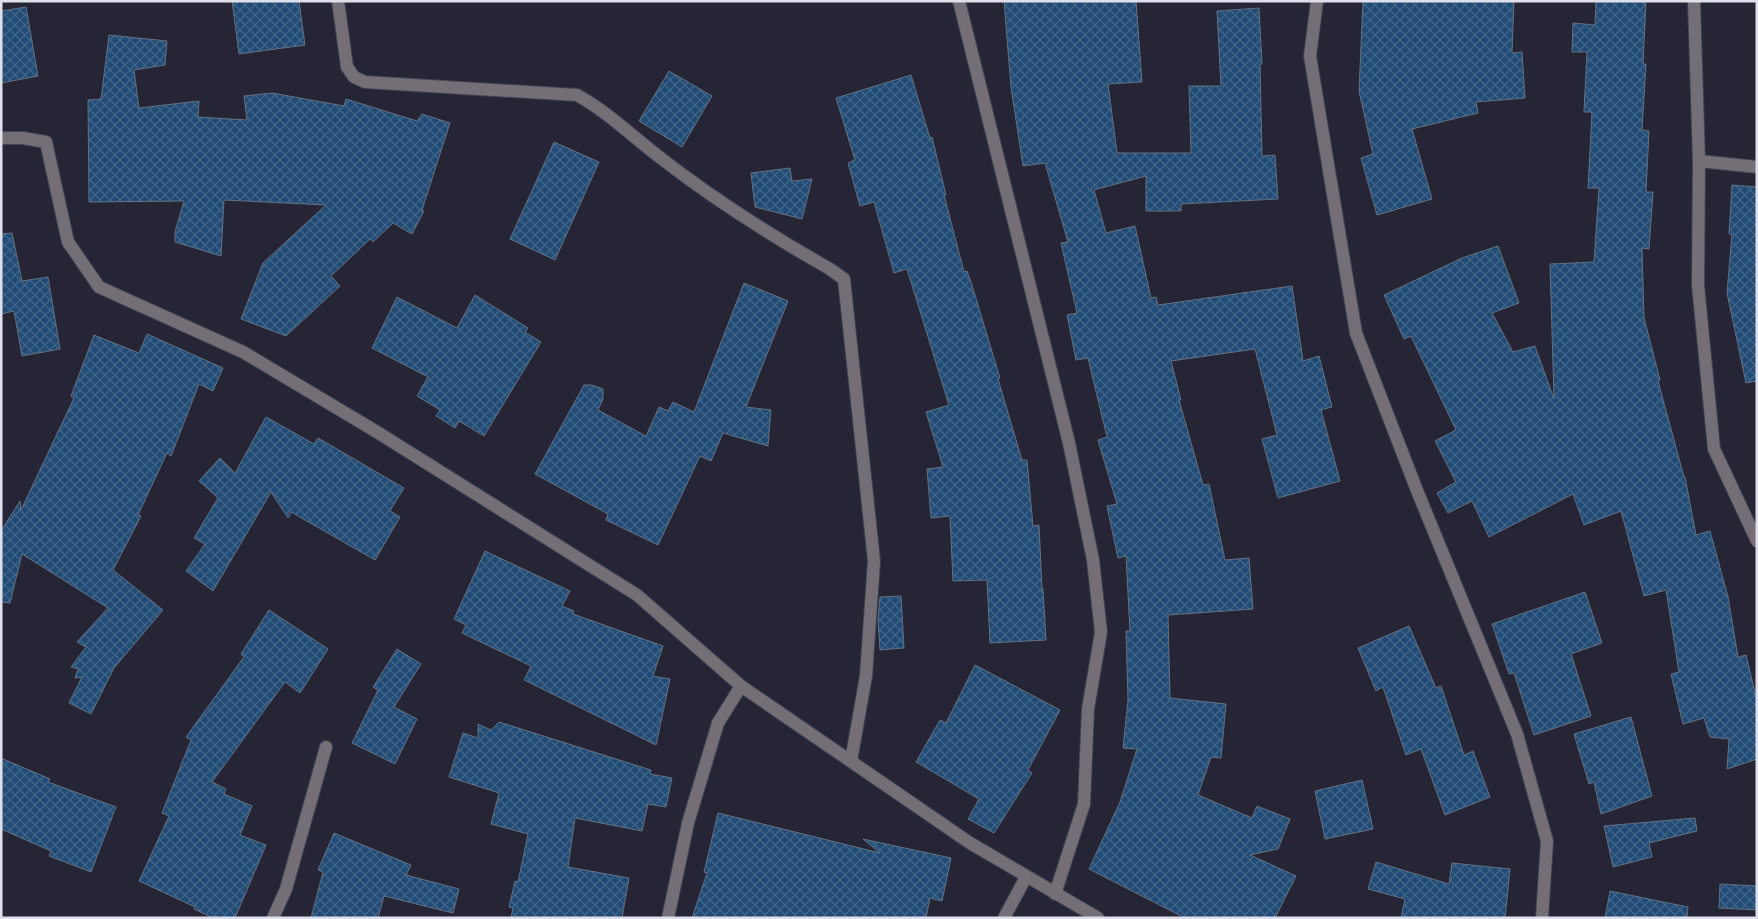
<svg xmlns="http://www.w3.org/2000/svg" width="1758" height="919" font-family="'Roboto Condensed',sans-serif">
<defs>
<pattern id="building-cross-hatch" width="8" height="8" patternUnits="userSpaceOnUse" patternTransform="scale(1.25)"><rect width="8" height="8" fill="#214b75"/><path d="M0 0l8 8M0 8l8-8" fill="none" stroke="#416589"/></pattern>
</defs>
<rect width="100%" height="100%" fill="#252536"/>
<g fill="url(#building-cross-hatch)" stroke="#627182">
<path d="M 232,1 L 299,1 L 305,45 L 239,54 Z"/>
<path d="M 1004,1 L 1136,1 L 1142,82 L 1108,84 L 1117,153 L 1191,153 L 1189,86 L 1221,86 L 1217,11 L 1259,8 L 1262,64 L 1260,64 L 1262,156 L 1275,155 L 1278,199 L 1181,204 L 1181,211 L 1146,211 L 1146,176 L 1094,190 L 1106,233 L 1135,226 L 1151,298 L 1156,297 L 1158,305 L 1292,286 L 1303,361 L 1319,356 L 1332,407 L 1321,410 L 1340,481 L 1278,498 L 1262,439 L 1277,435 L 1255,349 L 1171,361 L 1181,400 L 1179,400 L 1203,485 L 1209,484 L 1225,560 L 1249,558 L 1253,609 L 1168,615 L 1170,698 L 1226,704 L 1221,758 L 1211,757 L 1198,795 L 1252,818 L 1257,806 L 1290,819 L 1278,849 L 1250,855 L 1296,876 L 1275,918 L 1185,918 L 1089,869 L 1120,802 L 1137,749 L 1123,748 L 1128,700 L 1126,631 L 1130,631 L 1126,556 L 1118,558 L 1107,506 L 1117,504 L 1098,440 L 1107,437 L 1088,358 L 1076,360 L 1067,315 L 1077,313 L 1061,243 L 1068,242 L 1045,163 L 1023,166 L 1011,87 Z"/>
<path d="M 1363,1 L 1514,1 L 1512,53 L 1522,52 L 1525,98 L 1476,102 L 1478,113 L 1412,129 L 1432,199 L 1377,215 L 1361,158 L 1373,154 L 1359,91 Z"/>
<path d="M 1596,1 L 1646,1 L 1643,64 L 1646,64 L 1642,130 L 1649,131 L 1646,192 L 1653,192 L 1649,249 L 1642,248 L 1644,318 L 1660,380 L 1658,381 L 1684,477 L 1685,477 L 1696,535 L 1710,531 L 1728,597 L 1738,657 L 1746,655 L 1757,701 L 1757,759 L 1727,769 L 1729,739 L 1710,737 L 1704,718 L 1683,724 L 1671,674 L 1679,672 L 1666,590 L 1644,596 L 1621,511 L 1584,525 L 1573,494 L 1489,537 L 1472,501 L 1448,513 L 1437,493 L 1456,482 L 1435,441 L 1456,430 L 1411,336 L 1404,339 L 1384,295 L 1462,258 L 1498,246 L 1519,303 L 1492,313 L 1513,352 L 1535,346 L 1554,399 L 1550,264 L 1594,262 L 1599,188 L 1588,188 L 1592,112 L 1584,112 L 1587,52 L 1572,52 L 1573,23 L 1595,25 Z"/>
<path d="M 26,7 L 38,76 L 1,83 L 1,11 Z"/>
<path d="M 109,35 L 167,41 L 165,65 L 134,70 L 139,108 L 199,101 L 198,117 L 247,120 L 244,96 L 272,93 L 344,106 L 346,99 L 417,121 L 422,114 L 450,123 L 422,210 L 424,211 L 412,234 L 393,223 L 373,242 L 370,239 L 331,276 L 340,286 L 286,336 L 241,319 L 263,263 L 326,205 L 224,200 L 221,256 L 175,242 L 175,232 L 184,201 L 89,202 L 88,100 L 101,99 Z"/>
<path d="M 669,71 L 712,96 L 682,147 L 639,121 Z"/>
<path d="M 911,75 L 930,138 L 932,137 L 946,195 L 944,195 L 964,272 L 967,271 L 971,282 L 1000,378 L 998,379 L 1022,460 L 1027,460 L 1033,526 L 1039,525 L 1042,589 L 1043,589 L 1046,640 L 990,643 L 987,580 L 953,581 L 950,516 L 931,518 L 927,469 L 943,467 L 926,412 L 949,405 L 907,269 L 894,273 L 874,202 L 860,206 L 848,163 L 855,160 L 836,98 Z"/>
<path d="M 554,142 L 599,162 L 555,260 L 510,239 Z"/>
<path d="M 790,168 L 792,181 L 812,179 L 802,219 L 755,207 L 751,173 Z"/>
<path d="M 1732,185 L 1757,187 L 1757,381 L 1746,383 L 1727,293 L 1732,234 L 1729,234 Z"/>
<path d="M 12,233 L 22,281 L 48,277 L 60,349 L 22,356 L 14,311 L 1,314 L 1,234 Z"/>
<path d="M 744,283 L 788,301 L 746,407 L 771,410 L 768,446 L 723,433 L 711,461 L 700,456 L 658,545 L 606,520 L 608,514 L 535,474 L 584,385 L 592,385 L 603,389 L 603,399 L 598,410 L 646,436 L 659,407 L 668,411 L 673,402 L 694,412 Z"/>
<path d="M 475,295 L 528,328 L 525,332 L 541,342 L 484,436 L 459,421 L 455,428 L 436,416 L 440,410 L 417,396 L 428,377 L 372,348 L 397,297 L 457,328 Z"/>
<path d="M 147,334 L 223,368 L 213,391 L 199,384 L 171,456 L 167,453 L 138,515 L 141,516 L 113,570 L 163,610 L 114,668 L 91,714 L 69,703 L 82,677 L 75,678 L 78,669 L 71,667 L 86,647 L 77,642 L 108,608 L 22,554 L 10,603 L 1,602 L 1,531 L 20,501 L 21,510 L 74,398 L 71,396 L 94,335 L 139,353 Z"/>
<path d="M 266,417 L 314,444 L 318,438 L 404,488 L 390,511 L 400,517 L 375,560 L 291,512 L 288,518 L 271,492 L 213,591 L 186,571 L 205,544 L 194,538 L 218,498 L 199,481 L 220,458 L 235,473 Z"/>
<path d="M 485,551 L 570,591 L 562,606 L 574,611 L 573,614 L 663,646 L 653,676 L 670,679 L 656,745 L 524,680 L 531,666 L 462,633 L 466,625 L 454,619 Z"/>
<path d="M 1585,592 L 1602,643 L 1571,654 L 1591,716 L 1534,735 L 1514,673 L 1509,674 L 1492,624 Z"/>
<path d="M 901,596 L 904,648 L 880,650 L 878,620 L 880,597 Z"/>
<path d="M 269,610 L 328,649 L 300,693 L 285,682 L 212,782 L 226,789 L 224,794 L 252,806 L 240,835 L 266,845 L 235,918 L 213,918 L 194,909 L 195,907 L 139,881 L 169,816 L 162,813 L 191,740 L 186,737 L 244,657 L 241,654 Z"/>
<path d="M 1409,626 L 1436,688 L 1441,686 L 1464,755 L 1473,751 L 1490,797 L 1445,815 L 1421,749 L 1406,755 L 1383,687 L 1376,691 L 1358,648 Z"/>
<path d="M 397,649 L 421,664 L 394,707 L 417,719 L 395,764 L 352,743 L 378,690 L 373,687 Z"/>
<path d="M 975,665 L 1060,710 L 1028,770 L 1032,773 L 994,833 L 968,819 L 979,799 L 916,762 L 940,720 L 946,723 Z"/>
<path d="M 1631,717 L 1652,796 L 1601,814 L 1594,782 L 1589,784 L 1574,734 Z"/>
<path d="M 499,722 L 651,770 L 650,774 L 672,778 L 666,807 L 648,804 L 642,831 L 575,818 L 568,867 L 629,878 L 622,918 L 511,918 L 513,908 L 509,907 L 515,881 L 518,882 L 528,834 L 491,824 L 499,793 L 449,777 L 463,733 L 478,738 L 478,724 L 491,730 Z"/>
<path d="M 1,758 L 50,779 L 48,782 L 116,807 L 91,872 L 49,856 L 51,851 L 1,829 Z"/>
<path d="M 1362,780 L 1373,829 L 1325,839 L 1315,791 Z"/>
<path d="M 718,813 L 880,853 L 863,839 L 951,858 L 942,901 L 930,898 L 926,918 L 692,918 L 707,873 L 704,872 Z"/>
<path d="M 1695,818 L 1697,831 L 1649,843 L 1652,857 L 1613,867 L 1604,826 Z"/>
<path d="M 334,833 L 411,865 L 406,875 L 459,889 L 453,913 L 384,896 L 378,918 L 311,918 L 323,872 L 318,870 Z"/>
<path d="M 1376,862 L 1449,884 L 1452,863 L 1510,869 L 1505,918 L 1401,918 L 1405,899 L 1368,889 Z"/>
<path d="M 1720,884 L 1757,886 L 1757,910 L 1719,908 Z"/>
<path d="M 1610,891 L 1688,907 L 1687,918 L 1605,918 Z"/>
</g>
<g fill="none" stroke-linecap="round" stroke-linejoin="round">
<defs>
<g id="minor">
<path d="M 338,1 L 347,67 L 354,77 L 365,82 L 577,95 C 608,112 634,138 662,159 C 716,201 770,235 830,269 L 844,279 L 874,561 L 866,676 L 851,761"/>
<path d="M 959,1 L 1069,443 L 1093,560 L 1101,632 L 1088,709 L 1084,804 L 1055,894"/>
<path d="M 1317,1 L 1310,56 L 1356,333 L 1418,493 L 1517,734 L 1547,841 L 1542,918"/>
<path d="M 1694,1 L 1699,161 L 1698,285 L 1714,449 L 1757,541"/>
<path d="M 1,138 L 23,138 L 46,142 L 68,242 L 99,287 L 243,352 L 377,432 L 637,595 L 741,686 L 970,843 L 1098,918"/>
<path d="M 1699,161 L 1757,167"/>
<path d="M 273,918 L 286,889 L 326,747"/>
<path d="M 668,918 L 688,823 L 718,723 L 741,686"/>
<path d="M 1004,918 L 1026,877"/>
</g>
</defs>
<use href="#minor" stroke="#434353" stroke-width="14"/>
<use href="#minor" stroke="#746e76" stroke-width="12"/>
</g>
<rect width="1758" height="919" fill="none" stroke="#e0e0ec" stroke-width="5"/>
</svg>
